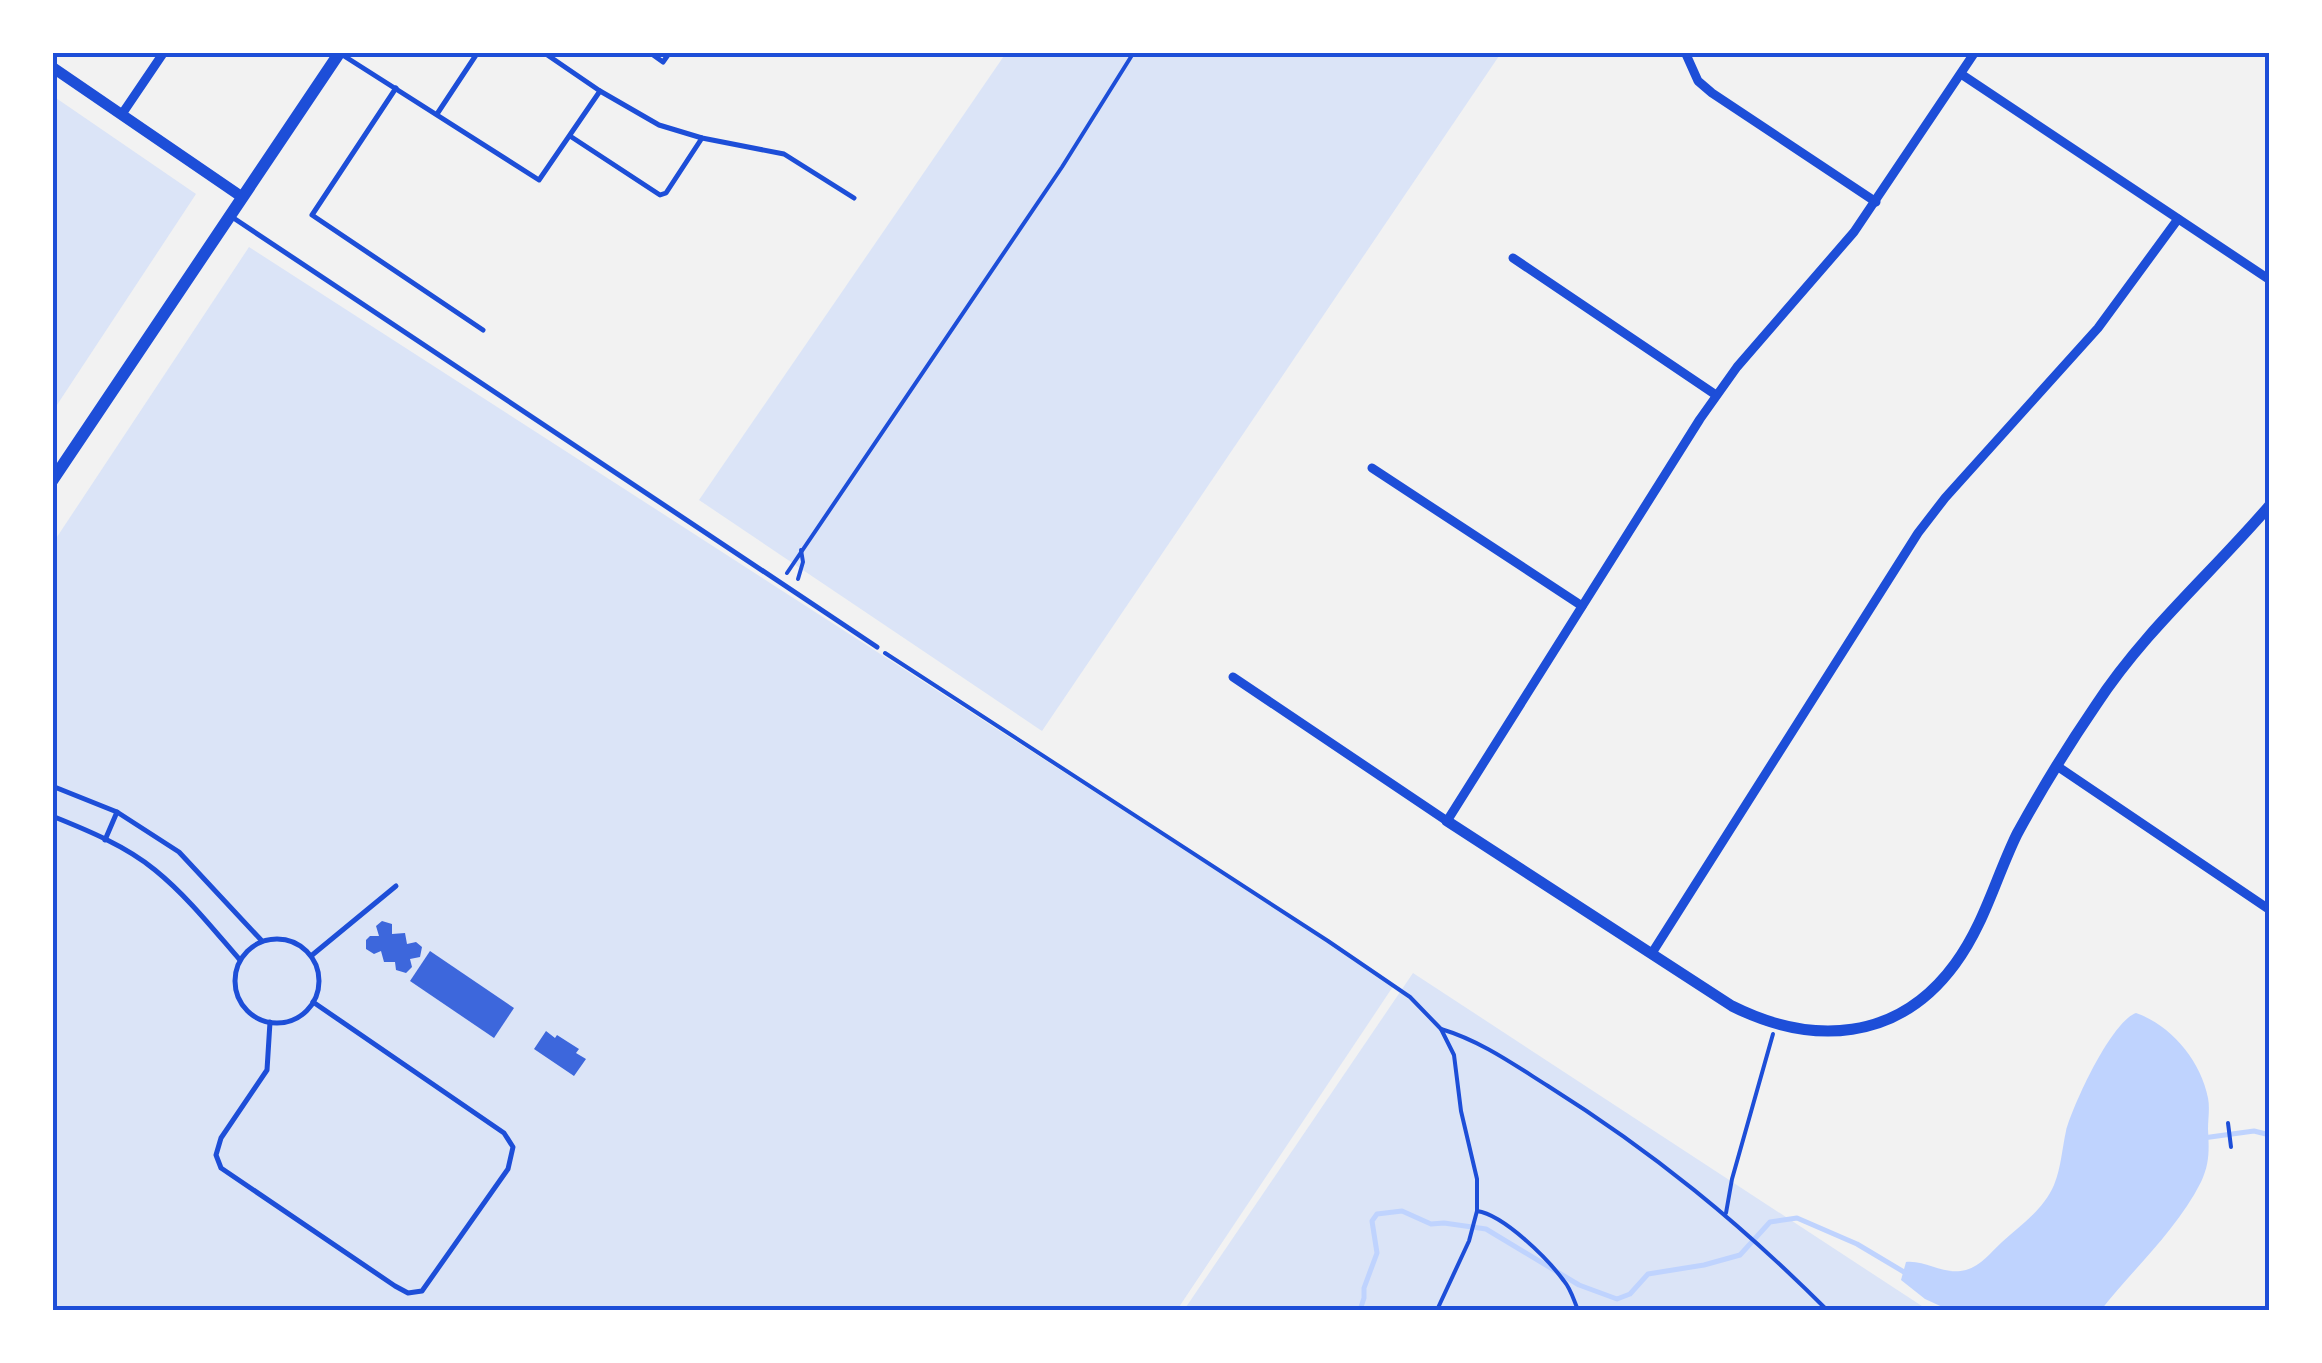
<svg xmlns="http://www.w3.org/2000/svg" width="2322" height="1363" font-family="'Space Grotesk',sans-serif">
<rect width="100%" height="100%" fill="#f2f2f2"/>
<g fill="#dbe4f7">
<path d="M 1006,53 L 1501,53 L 1042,731 L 699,500 Z"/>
<path d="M 53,96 L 196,194 L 53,411 Z"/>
<path d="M 249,247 L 1394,985 L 1177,1310 L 53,1310 L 53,543 Z"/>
<path d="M 1413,973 L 1928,1310 L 1184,1310 Z"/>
</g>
<path fill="#bfd3fe" d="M 2136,1013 C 2171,1025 2201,1061 2208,1098 C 2210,1108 2208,1119 2208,1129 C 2209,1149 2210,1163 2201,1182 C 2177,1230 2133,1269 2101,1310 L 1949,1310 L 1925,1299 L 1901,1280 L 1906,1262 C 1927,1260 1943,1276 1966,1270 C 1981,1266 1991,1252 2002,1242 C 2022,1224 2043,1210 2054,1185 C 2061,1168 2062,1149 2066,1131 C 2073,1105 2111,1022 2136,1013 Z"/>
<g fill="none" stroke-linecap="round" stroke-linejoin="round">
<g stroke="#bfd3fe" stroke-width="5">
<path d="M 2203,1138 L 2254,1131 L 2270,1135"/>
<path d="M 1360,1310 L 1364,1298 L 1364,1288 L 1377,1253 L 1372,1221 L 1377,1214 L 1402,1211 L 1431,1224 L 1444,1223 L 1486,1229 L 1579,1285 L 1617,1299 L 1630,1294 L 1648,1274 L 1704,1265 L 1740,1255 L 1770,1222 L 1797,1218 L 1857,1244 L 1909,1275"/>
</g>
</g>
<g fill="#3d67dc">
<path d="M 382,921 L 392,924 L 392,934 L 405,933 L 407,944 L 416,942 L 422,947 L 420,957 L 410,959 L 412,967 L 406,973 L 396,970 L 395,962 L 384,962 L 381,951 L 374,954 L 366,949 L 366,940 L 370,936 L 379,936 L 376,926 Z"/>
<path d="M 430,951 L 514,1008 L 494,1038 L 410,981 Z"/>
<path d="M 546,1031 L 555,1038 L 557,1035 L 579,1049 L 576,1053 L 586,1059 L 574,1076 L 534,1049 Z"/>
</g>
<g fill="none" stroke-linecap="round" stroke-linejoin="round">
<g stroke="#1d4ed8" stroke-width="4">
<path d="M 787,573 L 1062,167 L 1134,52"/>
<path d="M 798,579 L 803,562 L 801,550"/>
<path d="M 885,653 L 1328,941 L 1410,997 L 1441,1029 L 1454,1055 L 1461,1111 L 1477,1179 L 1477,1211 L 1469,1241 L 1437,1310"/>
<path d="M 1441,1029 C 1481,1041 1513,1064 1548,1086 C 1653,1152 1740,1223 1827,1310"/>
<path d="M 2228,1123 L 2231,1147"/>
<path d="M 1477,1211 C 1504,1215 1548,1259 1564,1281 C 1571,1289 1574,1301 1578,1310"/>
<path d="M 1726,1213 L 1732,1179 L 1773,1034"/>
</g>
<g stroke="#1d4ed8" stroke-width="5">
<path d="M 543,52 L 600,91 L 659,125 L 702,138 L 784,154 L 854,198"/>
<path d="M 649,52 L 663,62 L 670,52"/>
<path d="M 341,54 L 539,180 L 600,91"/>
<path d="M 396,88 L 312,215 L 483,330"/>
<path d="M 437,114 L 478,52"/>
<path d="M 570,136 L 660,195 L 666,193 L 702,138"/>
<path d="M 232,217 L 877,647"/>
<path d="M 52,786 L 117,812 L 179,852 L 262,941"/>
<path d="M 52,816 C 87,830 126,846 155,870 C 187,896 213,929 240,960"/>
<path d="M 105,840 L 117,812"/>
<circle cx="277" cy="981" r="42"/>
<path d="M 311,956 L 396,886"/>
<path d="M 270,1022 L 267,1070 L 221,1138 L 216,1155 L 221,1168 L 395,1286 L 408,1293 L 422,1291 L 508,1169 L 513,1147 L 504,1133 L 313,1002"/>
</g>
<g stroke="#1d4ed8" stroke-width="9">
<path d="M 1685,52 L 1698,81 L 1712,93 L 1876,202"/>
<path d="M 1961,74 L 2270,280"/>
<path d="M 122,114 L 164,52"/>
<path d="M 1513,258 L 1716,395"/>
<path d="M 1372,468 L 1582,606"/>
<path d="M 1233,677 L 1447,821 L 1700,419 L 1737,367 L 1854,232 L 1975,52"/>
<path d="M 2057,766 L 2270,910"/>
<path d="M 1652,953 L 1918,533 L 1945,498 L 2098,328 L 2178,219"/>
</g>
<g stroke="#1d4ed8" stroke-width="11">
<path d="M 52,67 L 242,197"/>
<path d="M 1447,821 L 1732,1006 C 1812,1046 1898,1042 1955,964 C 1984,925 1996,877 2017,834 C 2041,790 2068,746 2096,705 C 2145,630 2212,573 2270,505"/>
</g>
<path stroke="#1d4ed8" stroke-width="12" d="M 52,481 L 340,52"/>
</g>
<rect width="2322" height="1363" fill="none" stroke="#ffffff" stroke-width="110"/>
<rect x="55" y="55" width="2212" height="1253" fill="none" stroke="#1d4ed8" stroke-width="4"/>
</svg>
